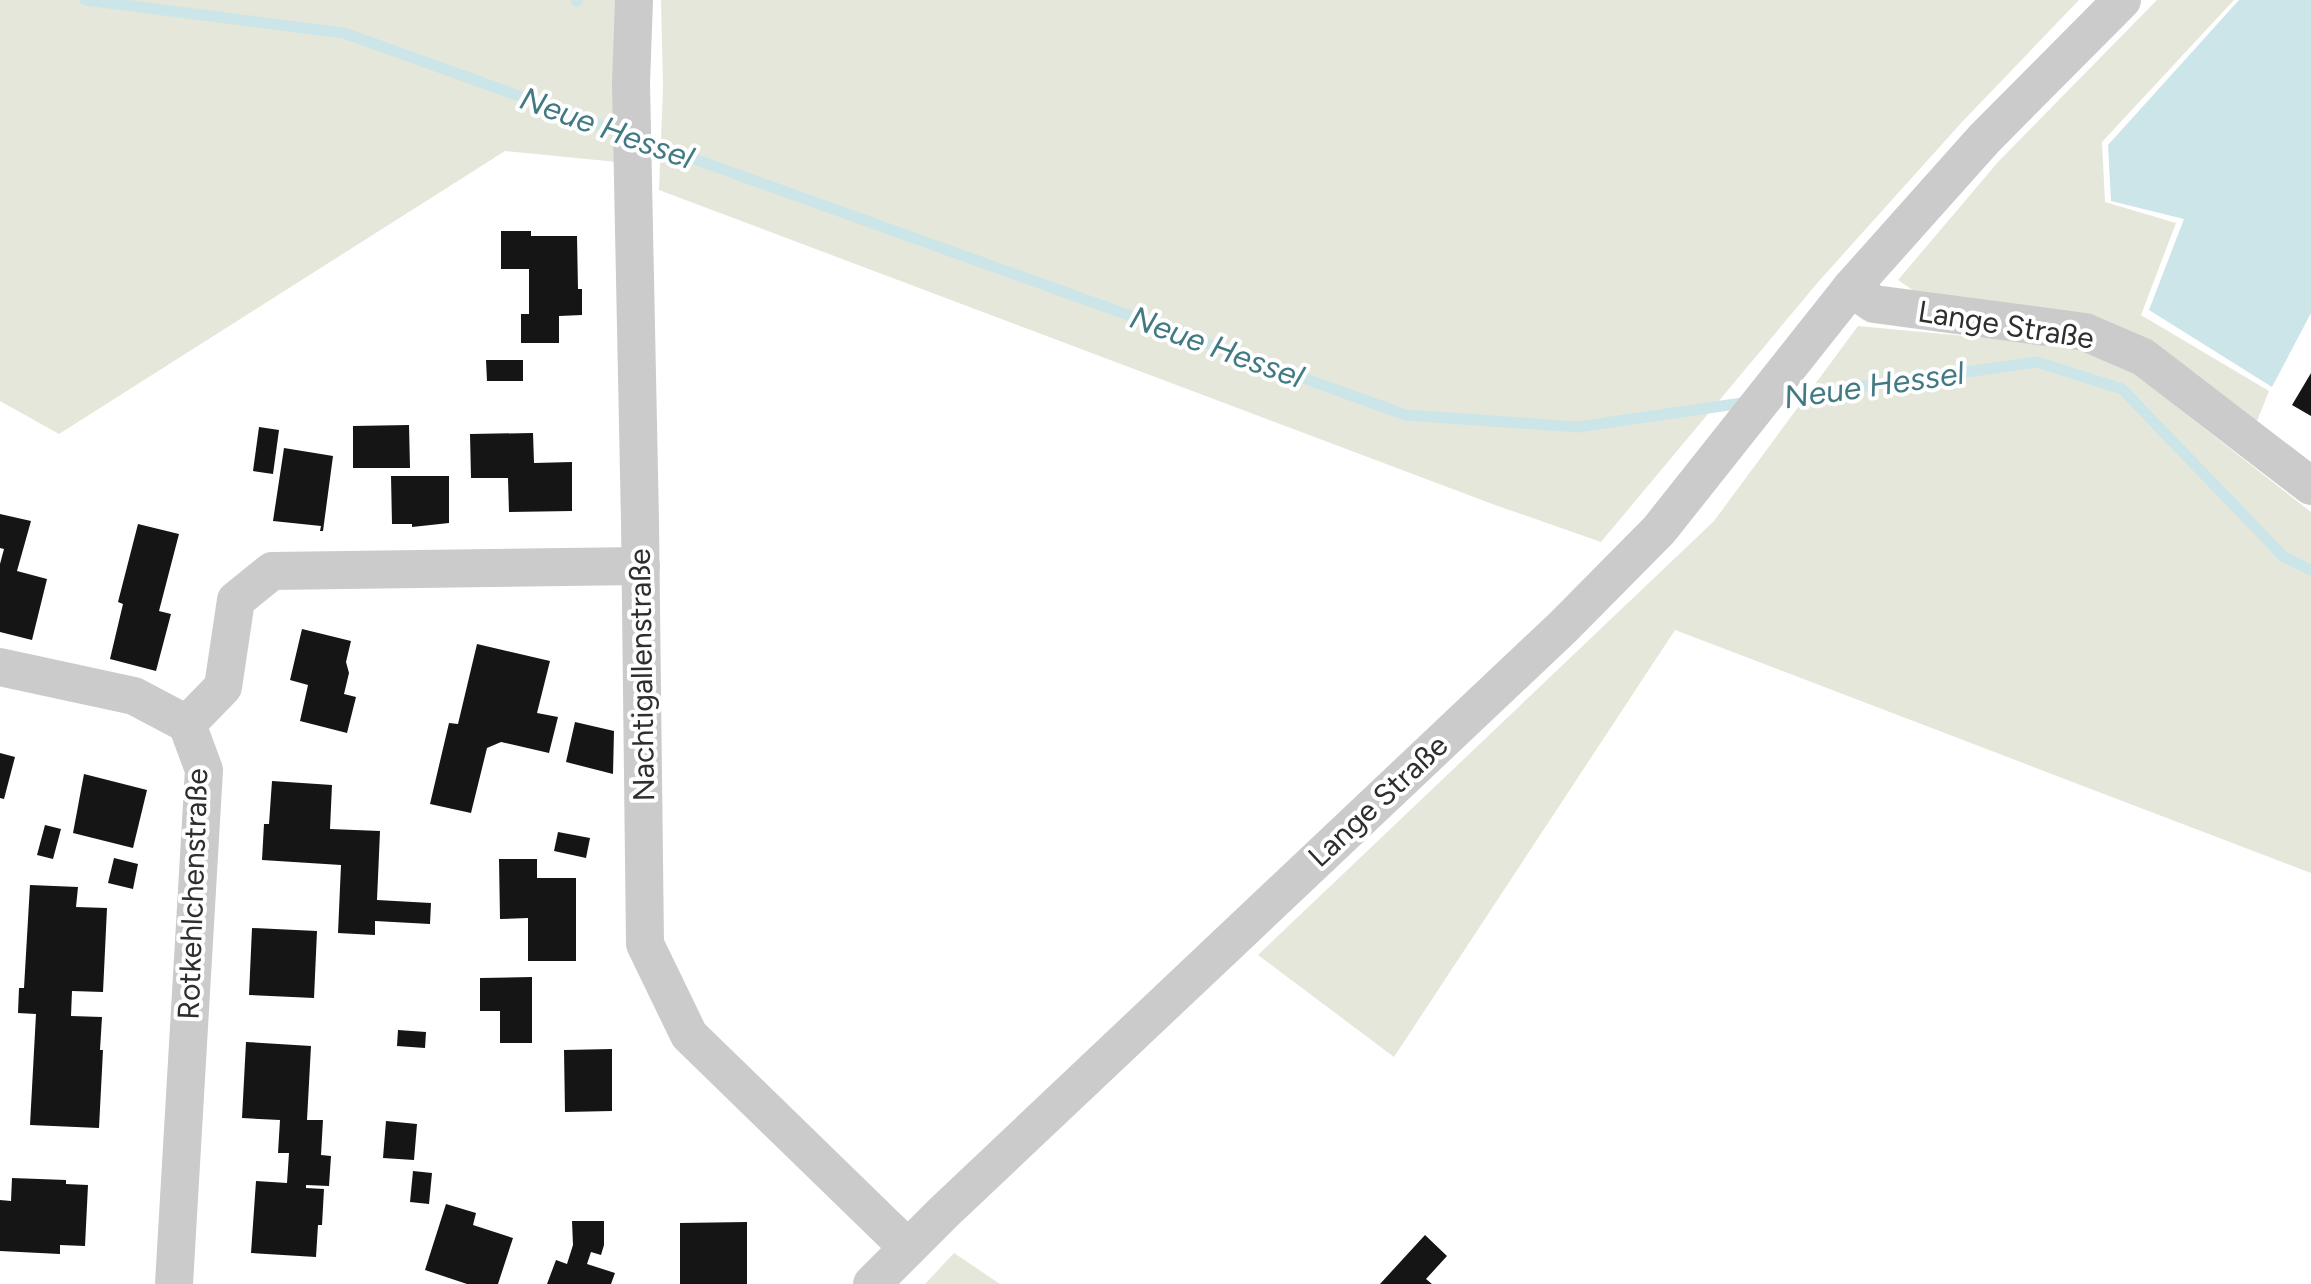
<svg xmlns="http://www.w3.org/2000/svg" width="2311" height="1284" font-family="Figtree,sans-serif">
<rect width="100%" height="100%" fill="#fff"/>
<g fill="#e5e7db">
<path d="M 0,0 L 618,0 L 617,162 L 505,151 L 59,434 L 0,401 Z"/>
<path d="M 661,0 L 2079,0 L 1962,122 L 1819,281 L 1601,542 L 1495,505 L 659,190 L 663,88 Z"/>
<path d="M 2157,0 L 2234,0 L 2102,142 L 2105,202 L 2176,223 L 2141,315 L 2269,391 L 2255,426 L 2151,350 L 1920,295 L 1898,280 L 1998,162 Z"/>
<path d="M 1858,326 L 2071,346 L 2131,371 L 2311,512 L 2311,873 L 1675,630 L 1394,1057 L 1258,955 L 1714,521 Z"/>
<path d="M 954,1253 L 1000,1284 L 925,1284 Z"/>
</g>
<path fill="#cbe5e9" d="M 2239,0 L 2311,0 L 2311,313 L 2272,387 L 2149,310 L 2184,219 L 2111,201 L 2108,145 Z"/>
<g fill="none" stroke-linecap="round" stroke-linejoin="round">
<g stroke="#cbe5e9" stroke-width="11">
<path d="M 85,0 L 344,33 L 1406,415 L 1578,427 L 1749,402"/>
<path d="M 577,1 L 577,0"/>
<path d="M 1774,399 L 2037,362 L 2122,389 L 2284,557 L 2311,570"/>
</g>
</g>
<g fill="#151515">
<path d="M 501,231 L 531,231 L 531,236 L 577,236 L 578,289 L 582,289 L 582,315 L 559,316 L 559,343 L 521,343 L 521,314 L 529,314 L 529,269 L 501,269 Z"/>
<path d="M 486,360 L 523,360 L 523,381 L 487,381 Z"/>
<path d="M 2311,373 L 2311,416 L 2292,405 Z"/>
<path d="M 409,425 L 410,468 L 353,468 L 353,426 Z"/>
<path d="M 259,427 L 279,430 L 273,474 L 253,471 Z"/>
<path d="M 533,433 L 534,463 L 572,462 L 572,511 L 509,512 L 508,478 L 471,478 L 470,434 Z"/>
<path d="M 284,448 L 333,456 L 323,531 L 320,531 L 321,526 L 273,521 Z"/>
<path d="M 391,476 L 449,476 L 449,523 L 412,527 L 412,524 L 392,524 Z"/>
<path d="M 0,514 L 31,521 L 17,571 L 47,579 L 32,640 L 0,632 L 0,564 L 4,549 L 0,548 Z"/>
<path d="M 138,524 L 179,534 L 159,611 L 171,614 L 156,671 L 110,659 L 123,604 L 118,602 Z"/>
<path d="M 302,629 L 351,641 L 346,662 L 349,673 L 344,694 L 356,697 L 347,733 L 300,721 L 308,685 L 290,680 Z"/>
<path d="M 477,644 L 550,661 L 537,713 L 558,717 L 549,753 L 501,742 L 487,748 L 471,813 L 430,804 L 449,723 L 458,724 Z"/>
<path d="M 575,722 L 614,731 L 613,774 L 566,762 Z"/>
<path d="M 0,753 L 15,757 L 4,799 L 0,798 Z"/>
<path d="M 84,774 L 147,790 L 133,848 L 73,833 Z"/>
<path d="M 272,781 L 332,785 L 330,829 L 380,831 L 377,900 L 431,903 L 430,924 L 375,921 L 375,935 L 338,933 L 341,865 L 262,860 L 264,824 L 269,824 Z"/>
<path d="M 45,825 L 61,829 L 53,859 L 37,855 Z"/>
<path d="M 558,832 L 590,838 L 586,858 L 554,851 Z"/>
<path d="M 114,858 L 138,864 L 133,889 L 108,883 Z"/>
<path d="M 499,859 L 537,859 L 537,878 L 576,878 L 576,961 L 528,961 L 528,918 L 500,919 Z"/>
<path d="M 30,885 L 78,887 L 76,907 L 107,908 L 103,992 L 72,991 L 71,1016 L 102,1017 L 100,1050 L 103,1050 L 99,1128 L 30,1125 L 36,1014 L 18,1013 L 19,988 L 24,988 Z"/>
<path d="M 252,928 L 317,931 L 314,998 L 249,995 Z"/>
<path d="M 532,977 L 532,1043 L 500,1043 L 500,1011 L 480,1011 L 480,978 Z"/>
<path d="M 398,1030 L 426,1032 L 425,1048 L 397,1046 Z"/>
<path d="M 246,1042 L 311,1046 L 307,1120 L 323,1120 L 321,1155 L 331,1156 L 329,1186 L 306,1185 L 306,1188 L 324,1189 L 322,1225 L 318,1225 L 316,1257 L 251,1253 L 256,1181 L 287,1183 L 289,1153 L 278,1153 L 280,1120 L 242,1118 Z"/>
<path d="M 612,1049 L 612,1111 L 565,1112 L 564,1050 Z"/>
<path d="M 386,1121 L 417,1124 L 414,1160 L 383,1158 Z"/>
<path d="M 413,1171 L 432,1173 L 429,1204 L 410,1202 Z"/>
<path d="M 12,1178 L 66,1180 L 66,1184 L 88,1185 L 85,1246 L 60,1245 L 60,1254 L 0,1251 L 0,1200 L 11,1201 Z"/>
<path d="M 446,1204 L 476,1213 L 473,1225 L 513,1238 L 498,1284 L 467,1284 L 425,1270 Z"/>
<path d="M 572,1221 L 604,1221 L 604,1245 L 601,1255 L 591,1252 L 587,1264 L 615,1273 L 611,1284 L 547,1284 L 556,1260 L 567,1264 L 573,1245 Z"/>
<path d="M 747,1222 L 747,1284 L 680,1284 L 680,1223 Z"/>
<path d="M 1425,1235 L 1447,1256 L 1426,1279 L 1432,1284 L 1380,1284 Z"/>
</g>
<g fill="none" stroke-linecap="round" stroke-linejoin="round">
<g stroke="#cbcbcb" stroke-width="38">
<path d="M 634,0 L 631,83 L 640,522 L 645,944 L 689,1035 L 908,1248"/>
<path d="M 1851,288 L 1874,304 L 2085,332 L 2143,357 L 2311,486"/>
<path d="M 0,667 L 134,696 L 187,724"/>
<path d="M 187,724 L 223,687 L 236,600 L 272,571 L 641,566"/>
<path d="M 174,1284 L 204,770 L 187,724"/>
<path d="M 872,1284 L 944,1212 L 1563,627 L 1659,530 L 1851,288 L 1984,139 L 2122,0"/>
</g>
</g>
<g text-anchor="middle" stroke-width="8" stroke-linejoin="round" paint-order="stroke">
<g font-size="30" fill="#2e2e2e" stroke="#fff">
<text transform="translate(2006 325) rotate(9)" y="10">Lange Straße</text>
<text transform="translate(642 675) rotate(-91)" y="10">Nachtigallenstraße</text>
<text transform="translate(1378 801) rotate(-43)" y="10">Lange Straße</text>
<text transform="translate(193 894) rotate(-88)" y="10">Rotkehlchenstraße</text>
</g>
<g font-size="32" font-style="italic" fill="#417a83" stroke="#fff">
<text transform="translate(607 128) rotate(20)" y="11">Neue Hessel</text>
<text transform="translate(1217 347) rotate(20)" y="11">Neue Hessel</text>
<text transform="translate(1874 385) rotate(-8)" y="11">Neue Hessel</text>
</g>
</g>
</svg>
